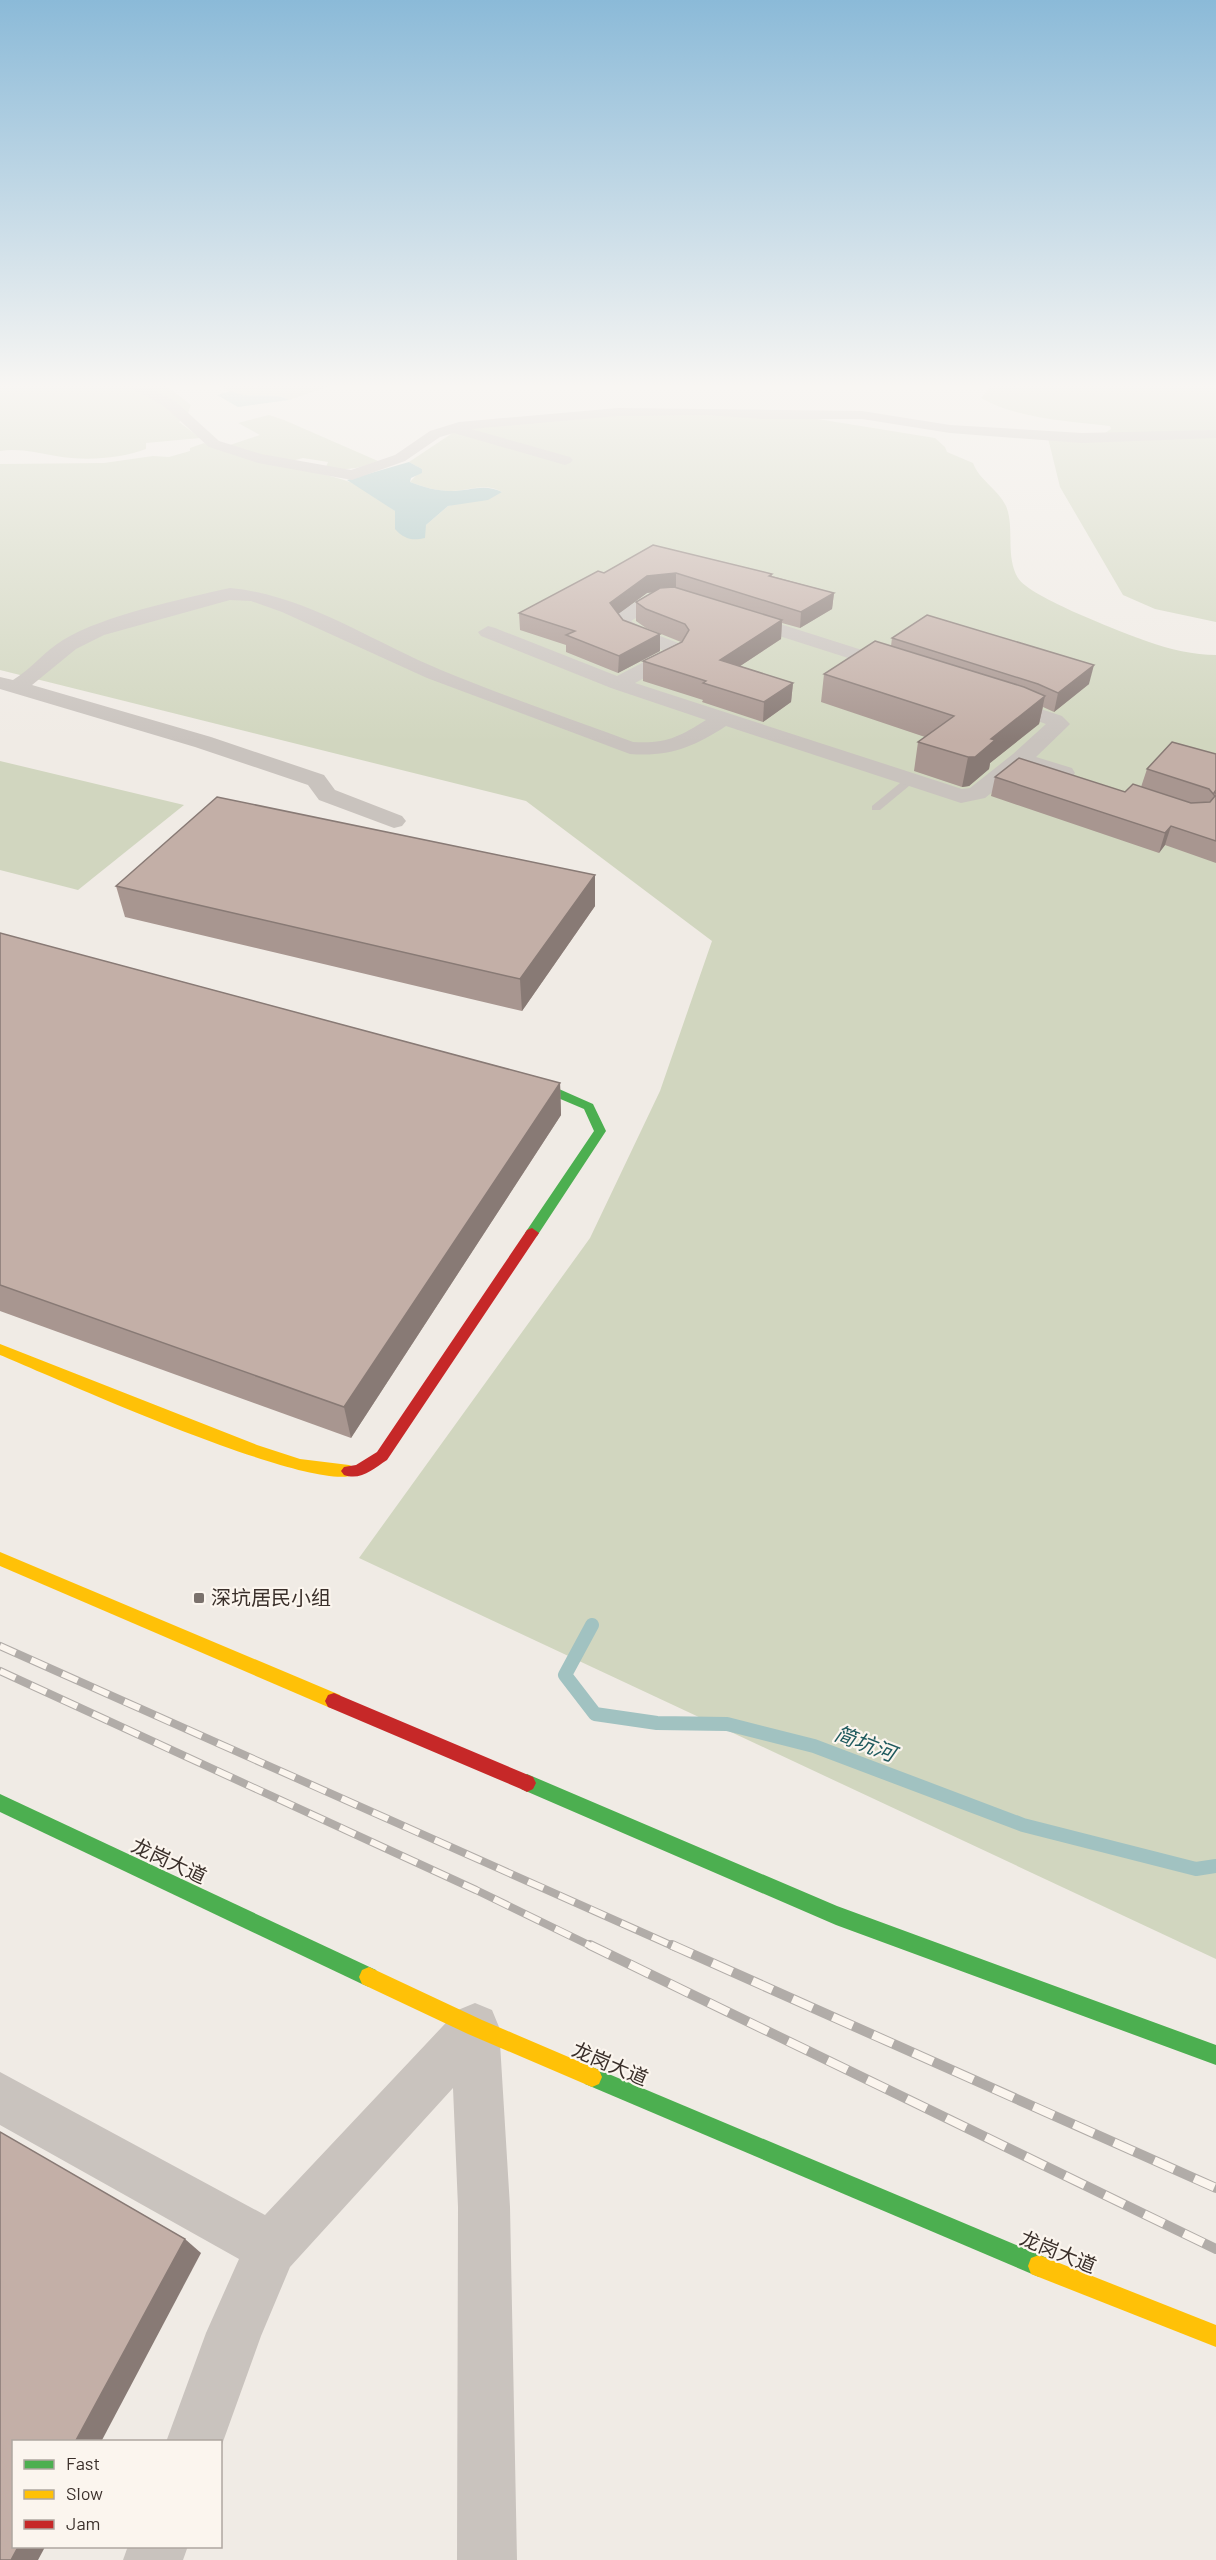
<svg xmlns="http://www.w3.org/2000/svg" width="1216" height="2560" font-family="Barlow,'Noto Sans SC',sans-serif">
<rect width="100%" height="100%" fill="#f0ebe5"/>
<g fill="#d1d6bf">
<path d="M 0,384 L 164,384 L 191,405 L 188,413 L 179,422 L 200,438 L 146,443 L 146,449 C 119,459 85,461 56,456 C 37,453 20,448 0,451 Z"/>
<path d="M 218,384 L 336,384 L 289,400 C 269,387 243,407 218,384 Z"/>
<path d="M 980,384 L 1216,384 L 1216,622 L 1155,609 L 1123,595 L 1060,487 L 1048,438 L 1105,433 L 1111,429 L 1110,426 C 1068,421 1018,419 981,398 L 991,386 Z"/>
<path d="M 625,409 L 799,416 L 935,438 L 945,447 L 947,452 L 973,463 C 979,480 998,489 1006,506 C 1015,528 1005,556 1018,578 C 1029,597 1124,633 1149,642 C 1168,649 1195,655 1216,655 L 1216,1959 L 359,1558 L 590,1238 L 660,1091 L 712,941 L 526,801 L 0,670 L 0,464 L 104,463 L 153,456 L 169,457 L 190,451 L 190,448 L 204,443 C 249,463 297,465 344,480 C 362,485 381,500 395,511 L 397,519 L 426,525 L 448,506 L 502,492 C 485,482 470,491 451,491 C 437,491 423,487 410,482 L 422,469 L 409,462 L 457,430 L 491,423 L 494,419 Z"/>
<path d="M 269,415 L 284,420 L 378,461 C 360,468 345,472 326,467 L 328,462 L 303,458 L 292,461 L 269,458 L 227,446 L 260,435 L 238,423 Z"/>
<path d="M 0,761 L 184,805 L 78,890 L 0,870 Z"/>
</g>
<g fill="#a1c2c1">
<path d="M 231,391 C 251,401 273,390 289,400 L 238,407 L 217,395 Z"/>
<path d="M 409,462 L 422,469 L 422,473 L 411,478 L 410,482 C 423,487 437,491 451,491 C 470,491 484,483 502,492 L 488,500 L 448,506 L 426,525 L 425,538 C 412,541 404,539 395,529 L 395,511 L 347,480 Z"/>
</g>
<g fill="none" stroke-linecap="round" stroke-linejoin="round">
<path stroke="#a1c2c1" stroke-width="14" d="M 592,1625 L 565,1675 L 595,1714 L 657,1723 L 727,1724 L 814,1746 L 1023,1825 L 1196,1869 L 1216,1866"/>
<path fill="#c9c3be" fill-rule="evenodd" d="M 905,779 L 915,781 L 880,810 L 872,810 L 872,806 Z"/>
<g fill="#c9c3be" fill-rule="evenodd">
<path d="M 125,384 L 143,384 L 175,401 L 219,441 L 261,454 L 351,470 L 395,455 L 430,431 L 459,422 L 618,408 L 862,411 L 950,425 L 1082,433 L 1216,430 L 1216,438 L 1082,443 L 950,433 L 862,419 L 763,419 L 707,415 L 618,416 L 471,429 L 570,457 L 573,460 L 570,463 L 565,465 L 454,433 L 440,437 L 405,461 L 352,480 L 258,463 L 209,447 L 165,407 Z"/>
<path d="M 230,588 C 305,595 373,642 441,670 C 504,696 569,718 633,742 C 666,744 679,737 706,720 L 611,688 L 481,636 L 478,632 L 488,626 L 495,628 L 617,676 L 665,651 L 624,635 L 612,620 L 614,616 C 628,605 674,577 688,598 L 686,602 L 661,603 L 631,621 L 645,630 L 683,645 L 686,649 L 680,659 L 635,683 L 962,789 L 970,788 L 1013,754 L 1046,724 L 992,705 L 989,701 L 992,697 L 999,695 L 1062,716 L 1070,724 L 1066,728 L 1036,757 L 1072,768 L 1075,773 L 1072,778 L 1064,780 L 1024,767 L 985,798 L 961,803 L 726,726 C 694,747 669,757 630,754 L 427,678 L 282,612 L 251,601 L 230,600 L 104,635 L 76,649 L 32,685 L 211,737 L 324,775 L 335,790 L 402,816 L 406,821 L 402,826 L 394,828 L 319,800 L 308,785 L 195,747 L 0,689 L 0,677 L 13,680 C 31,669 45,651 63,640 C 104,615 182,599 230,588 Z"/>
<path d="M 739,611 L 906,664 L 909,668 L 906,672 L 892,672 L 732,621 L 730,617 L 732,613 Z"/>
<path d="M 475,2003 L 492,2010 L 499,2027 L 510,2207 L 517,2560 L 457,2560 L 458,2207 L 453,2088 L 290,2267 L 261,2336 L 220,2450 L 220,2442 L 166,2442 L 206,2333 L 239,2259 L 0,2125 L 0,2072 L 265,2215 L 458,2010 Z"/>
<path d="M 128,2546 L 188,2546 L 183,2560 L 123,2560 Z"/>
</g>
<g fill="#4caf50" fill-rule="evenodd">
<path d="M 516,1079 L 559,1089 L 593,1104 L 606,1131 L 537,1236 L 532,1238 L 525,1233 L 594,1131 L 584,1109 L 551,1095 L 512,1086 L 510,1083 Z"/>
<path d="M 527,1774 L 837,1906 L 1216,2045 L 1216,2065 L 836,1925 L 521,1789 L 518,1783 L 521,1777 Z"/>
<path d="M 0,1794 L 376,1970 L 379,1977 L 376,1984 L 369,1987 L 362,1984 L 0,1812 Z"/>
<path d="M 592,2067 L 1047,2258 L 1050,2266 L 1047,2274 L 1039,2277 L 585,2084 L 582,2077 L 585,2070 Z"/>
</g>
<g fill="#ffc107" fill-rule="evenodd">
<path d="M 0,1344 L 257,1445 L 300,1459 L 349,1465 L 354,1467 L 357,1471 L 354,1475 C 307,1492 58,1379 0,1355 Z"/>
<path d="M 0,1552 L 340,1695 L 343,1701 L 340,1707 L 334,1709 L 328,1707 L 0,1566 Z"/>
<path d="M 369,1967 L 482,2020 L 599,2070 L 602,2077 L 599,2084 L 592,2087 L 585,2084 L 468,2034 L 362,1984 L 359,1977 L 362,1970 Z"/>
<path d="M 1039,2255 L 1216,2325 L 1216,2347 L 1031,2274 L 1028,2266 L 1031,2258 Z"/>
</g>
<g fill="#c62828" fill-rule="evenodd">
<path d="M 532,1228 L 539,1233 L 537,1236 L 387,1460 C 373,1469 361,1481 344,1475 L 341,1471 L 344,1467 L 356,1465 L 377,1452 L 527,1230 Z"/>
<path d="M 334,1693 L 533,1777 L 536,1783 L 533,1789 L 527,1792 L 521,1789 L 328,1707 L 325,1701 L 328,1695 Z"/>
</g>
<defs>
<g id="rail-far1">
<path d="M 0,1646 L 675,1947"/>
<path d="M 0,1671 L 476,1890 L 593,1947"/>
</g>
<g id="rail">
<path d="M 590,1945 L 1216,2249"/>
<path d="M 672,1945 L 1216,2188"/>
</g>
</defs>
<use href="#rail-far1" stroke="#b1aca8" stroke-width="8"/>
<use href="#rail" stroke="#b1aca8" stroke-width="10"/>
<use href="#rail-far1" stroke="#fbf5ee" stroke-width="6" stroke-dasharray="17" stroke-linecap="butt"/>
<use href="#rail" stroke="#fbf5ee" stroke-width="8" stroke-dasharray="22" stroke-linecap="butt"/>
</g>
<g fill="#a89690">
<path d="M 653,545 L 772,574 L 772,576 L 834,593 L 832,609 L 800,628 L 782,623 L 781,639 L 740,666 L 793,683 L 791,702 L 763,722 L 702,702 L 703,700 L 643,681 L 643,661 L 681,642 L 646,628 L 636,621 L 636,602 L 653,592 L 647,593 L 618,614 L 623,620 L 660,651 L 618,673 L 566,652 L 566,645 L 520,630 L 519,613 L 604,573 Z"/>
<path d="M 892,638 L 1089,684 L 1054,712 L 1043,707 L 1039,724 L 990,763 L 989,769 L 969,786 L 962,787 L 914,771 L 918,742 L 925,737 L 821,702 L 824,674 L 891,646 Z"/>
<path d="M 1216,754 L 1216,863 L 1165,845 L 1159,853 L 991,796 L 995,777 L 1125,792 L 1141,787 L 1147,769 Z"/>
<path d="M 116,886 L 595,906 L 522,1011 L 125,917 Z"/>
<path d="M 0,933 L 560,1083 L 561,1115 L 351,1438 L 0,1311 Z"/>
</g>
<g fill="#887a75">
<path d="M 676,573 L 676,589 L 647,593 L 610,620 L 610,603 L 647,576 Z"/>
<path d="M 834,593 L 832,609 L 800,628 L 801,612 Z"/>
<path d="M 782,620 L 781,639 L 719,680 L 720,660 Z"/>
<path d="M 660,634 L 660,651 L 618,673 L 619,656 Z"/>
<path d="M 1094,665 L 1089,684 L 1054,712 L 1058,693 Z"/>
<path d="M 793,683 L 791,702 L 763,722 L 764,702 Z"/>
<path d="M 1045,696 L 1039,724 L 990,763 L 989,769 L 969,786 L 962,787 L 968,757 Z"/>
<path d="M 1171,826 L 1165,845 L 1159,853 L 1165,833 Z"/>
<path d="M 595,875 L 595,906 L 522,1011 L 520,979 Z"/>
<path d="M 560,1083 L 561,1115 L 351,1438 L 344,1407 Z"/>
<path d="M 185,2239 L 201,2253 L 101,2442 L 75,2442 Z"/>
<path d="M 18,2547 L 45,2547 L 38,2560 L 11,2560 Z"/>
</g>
<g fill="#c3afa7" stroke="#887a75" stroke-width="1.5">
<path d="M 653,545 L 772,574 L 769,576 L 834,593 L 801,612 L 676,573 L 647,576 L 610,603 L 623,620 L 660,634 L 619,656 L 566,635 L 575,631 L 519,613 L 598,571 L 604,573 Z"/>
<path d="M 674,587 L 782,620 L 720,660 L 793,683 L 764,702 L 703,683 L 706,681 L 643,661 L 682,642 L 689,630 L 685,624 L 646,609 L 636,602 L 660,588 Z"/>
<path d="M 927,615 L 1094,665 L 1058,693 L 1038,684 L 892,638 Z"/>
<path d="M 875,641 L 1024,687 L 1045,696 L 991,739 L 995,740 L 975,757 L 968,757 L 918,742 L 954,716 L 824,674 Z"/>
<path d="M 1172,742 L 1216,754 L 1216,790 L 1214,793 L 1216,793 L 1216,841 L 1171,826 L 1165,833 L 995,777 L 1019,758 L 1125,792 L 1133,784 L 1191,803 L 1210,802 L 1215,796 L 1209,789 L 1147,769 Z"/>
<path d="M 217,797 L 595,875 L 520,979 L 116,886 Z"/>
<path d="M 0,933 L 560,1083 L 344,1407 L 0,1285 Z"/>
<path d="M 0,2132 L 185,2239 L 75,2442 L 14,2442 L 14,2547 L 18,2547 L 11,2560 L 0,2560 Z"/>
</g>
<linearGradient id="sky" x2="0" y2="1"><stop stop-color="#8bbad8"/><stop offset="0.52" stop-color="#f8f6f3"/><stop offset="1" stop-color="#f8f6f3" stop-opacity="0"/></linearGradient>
<rect width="1216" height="742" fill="url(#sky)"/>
<rect fill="#7a716c" stroke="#fbf5ee" stroke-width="2" x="193" y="1592" width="12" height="12" rx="3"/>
<g text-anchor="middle" stroke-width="4.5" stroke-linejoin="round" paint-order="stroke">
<g font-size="20" fill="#3b302b" stroke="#fbf5ee" text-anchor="start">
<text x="211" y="1605">深坑居民小组</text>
</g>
<g font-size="20" fill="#3b302b" stroke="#fbf5ee">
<text transform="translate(169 1861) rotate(25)" y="7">龙岗大道</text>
<text transform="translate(610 2064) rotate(23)" y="7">龙岗大道</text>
<text transform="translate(1058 2252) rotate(22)" y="7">龙岗大道</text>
</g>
<g font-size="21" font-style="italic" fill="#1f5a5e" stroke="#fbf5ee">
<text transform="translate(865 1744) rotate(21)" y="7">简坑河</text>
</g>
</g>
<rect x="12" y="2440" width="210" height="108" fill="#fbf5ee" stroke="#aea6a0" stroke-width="1.5"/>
<rect x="24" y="2460" width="30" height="9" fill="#4caf50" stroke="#aea6a0" stroke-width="1.5"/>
<text x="66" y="2470" font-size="18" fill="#3b302b">Fast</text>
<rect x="24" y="2490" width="30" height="9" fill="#ffc107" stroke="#aea6a0" stroke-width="1.5"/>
<text x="66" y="2500" font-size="18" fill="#3b302b">Slow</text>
<rect x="24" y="2520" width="30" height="9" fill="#c62828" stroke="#aea6a0" stroke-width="1.5"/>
<text x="66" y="2530" font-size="18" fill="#3b302b">Jam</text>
</svg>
